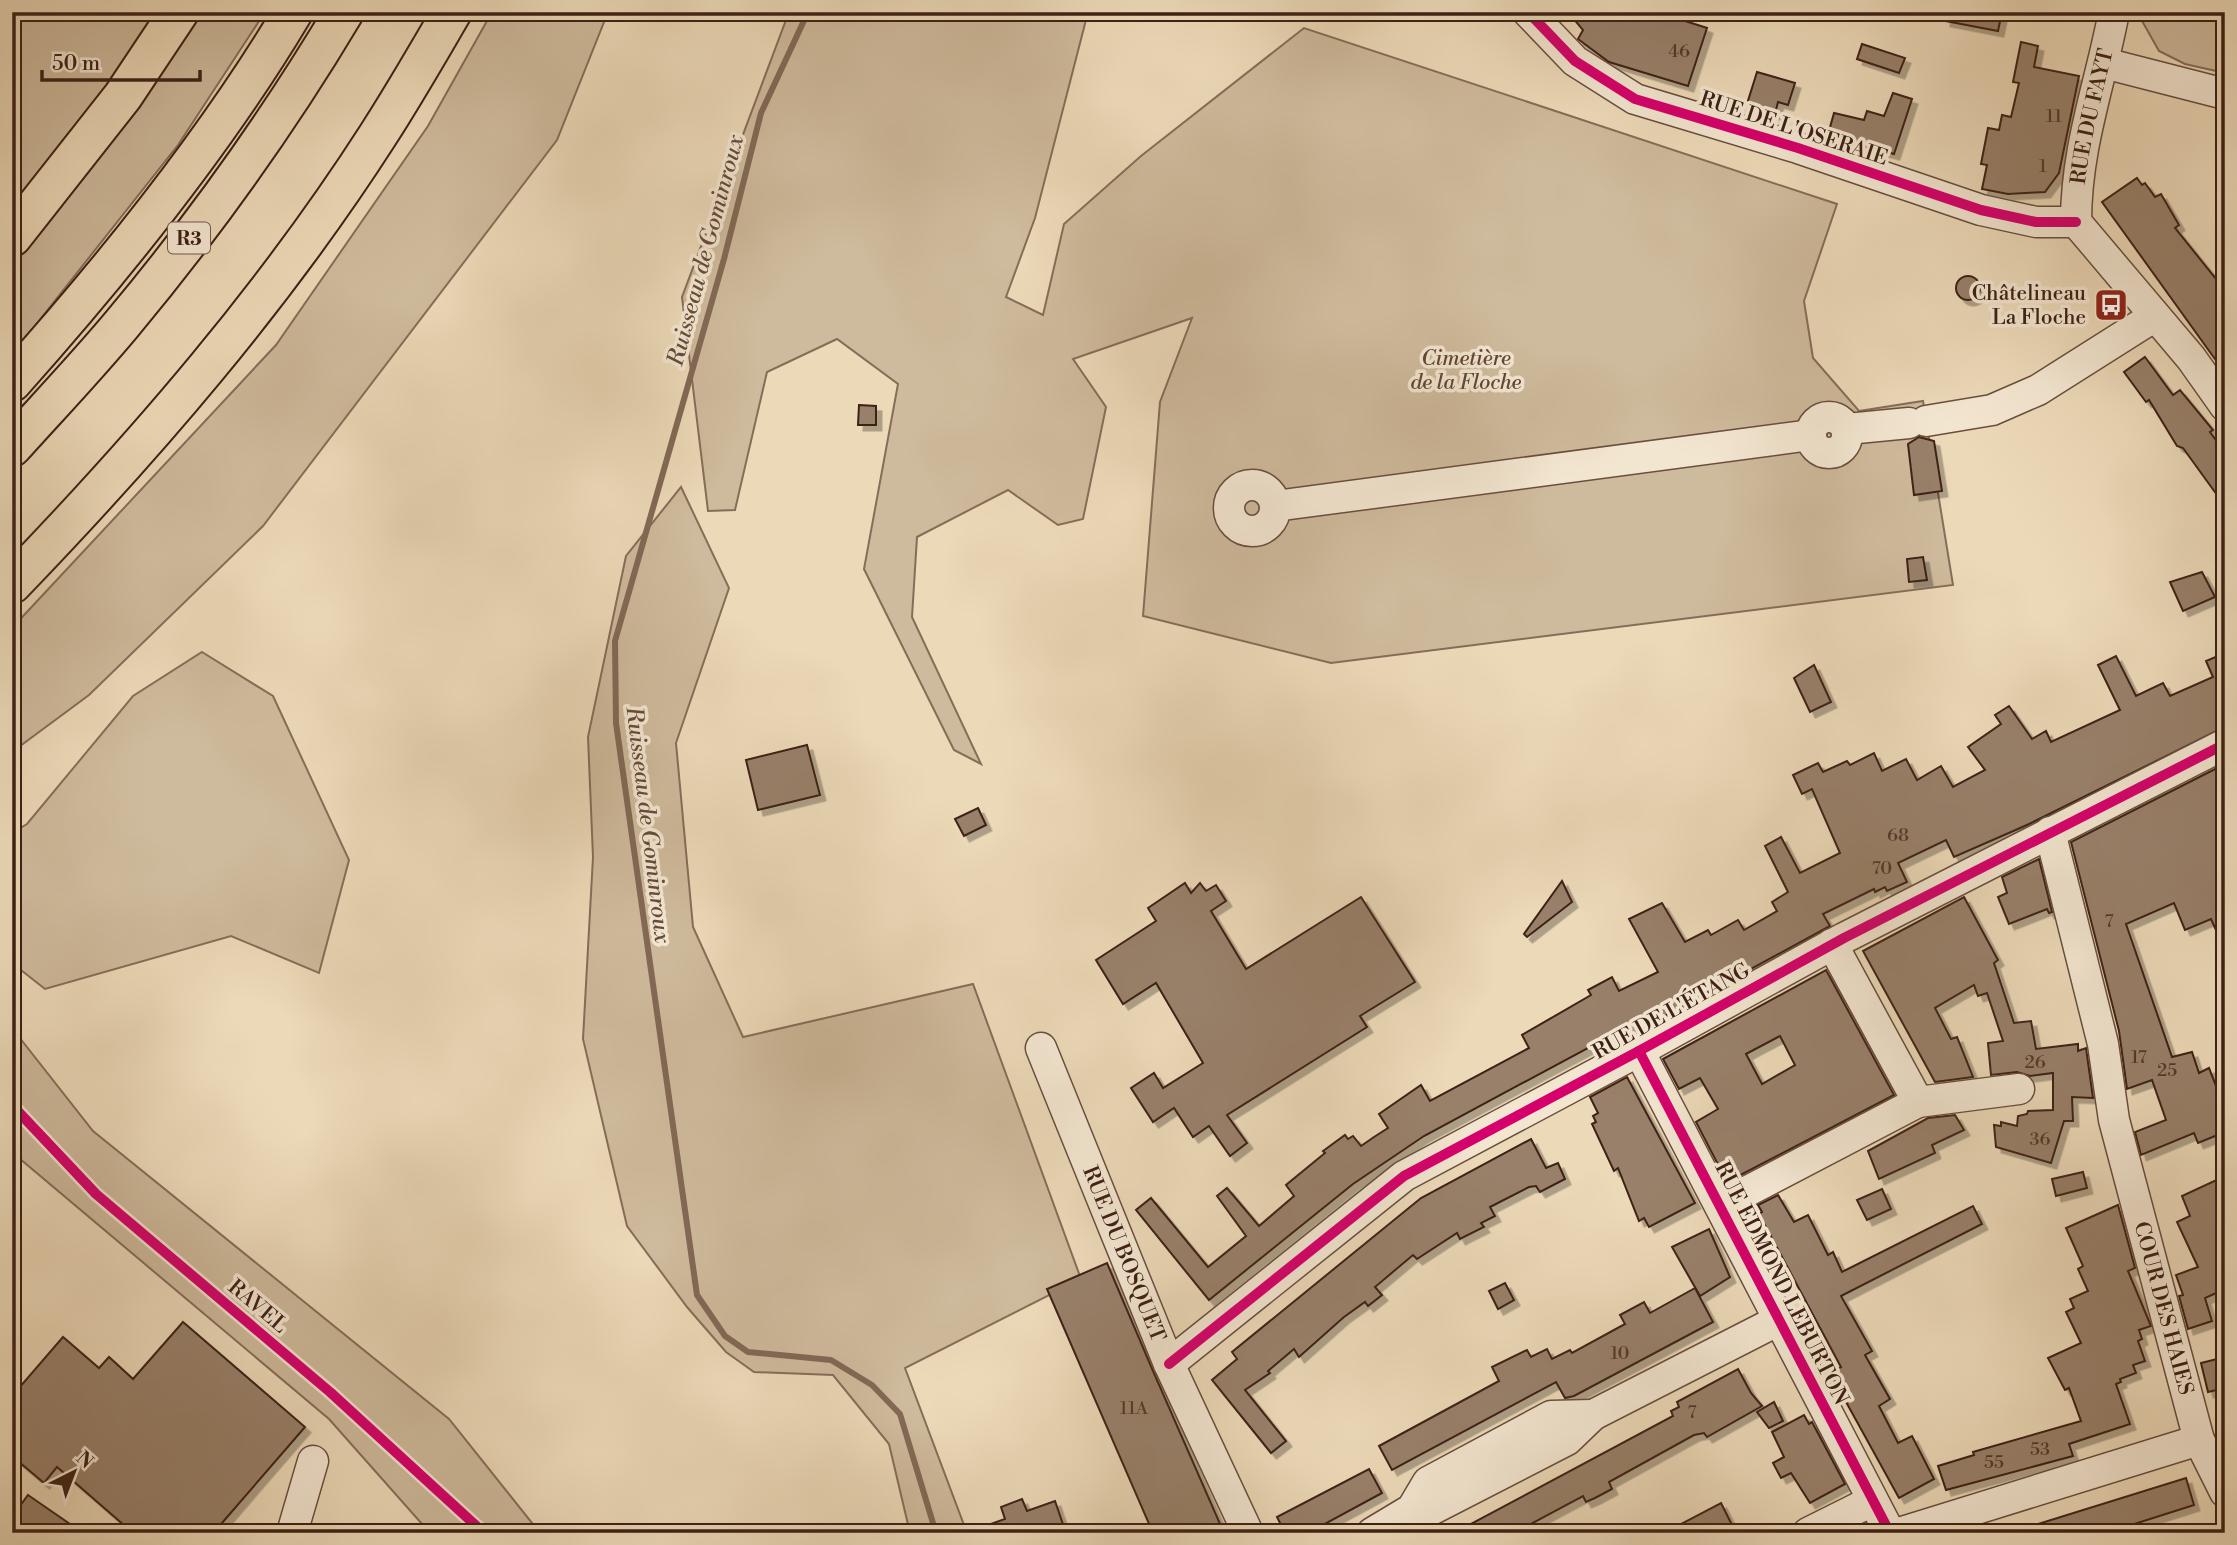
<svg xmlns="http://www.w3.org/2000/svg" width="2237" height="1545" font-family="'Libre Bodoni',serif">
<defs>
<filter id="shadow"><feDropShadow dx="5.5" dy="5.5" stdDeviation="0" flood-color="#0004"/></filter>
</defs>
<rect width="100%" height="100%" fill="#ecd9b8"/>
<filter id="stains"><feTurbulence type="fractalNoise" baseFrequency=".00286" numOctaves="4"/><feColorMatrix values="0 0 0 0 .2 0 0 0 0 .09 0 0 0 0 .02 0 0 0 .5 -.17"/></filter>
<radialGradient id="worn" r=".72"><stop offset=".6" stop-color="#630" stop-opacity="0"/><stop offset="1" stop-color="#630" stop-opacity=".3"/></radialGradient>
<g fill="#ceba9c" stroke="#866d59" stroke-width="2">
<path d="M 12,12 L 163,12 L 12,209 Z"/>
<path d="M 200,12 L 265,12 L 178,145 L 12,355 L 12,254 Z"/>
<path d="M 492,12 L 608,12 L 557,140 L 263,526 L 89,695 L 12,752 L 12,628 L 276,345 L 428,126 Z"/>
<path d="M 789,12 L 1088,12 L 1035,218 L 1006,297 L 1043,315 L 1064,224 L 1141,156 L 1304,28 L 1837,204 L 1804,301 L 1813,358 L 1859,411 L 1923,401 L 1953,585 L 1331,663 L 1143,616 L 1160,402 L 1192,318 L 1073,359 L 1106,407 L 1083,519 L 1058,525 L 1008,490 L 917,537 L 912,617 L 981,764 L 954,750 L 864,569 L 898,384 L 837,339 L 767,372 L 735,510 L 708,511 L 682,297 Z"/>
<path d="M 2137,12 L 2225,12 L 2225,73 L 2185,64 L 2159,51 Z"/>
<path d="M 681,487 L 729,588 L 676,743 L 693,927 L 743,1037 L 973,984 L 1081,1279 L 905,1368 L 967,1533 L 910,1533 L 889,1444 L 833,1375 L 754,1372 L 726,1352 L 687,1307 L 627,1226 L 583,1039 L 593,857 L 588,737 L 626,556 Z"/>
<path d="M 202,652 L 273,696 L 349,860 L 319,973 L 231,936 L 45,989 L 12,963 L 12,833 L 27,824 L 133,696 Z"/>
<path d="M 12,1028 L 93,1131 L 449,1419 L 540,1533 L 430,1533 L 329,1419 L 13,1153 Z"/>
</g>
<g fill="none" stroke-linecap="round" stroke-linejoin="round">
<path stroke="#826956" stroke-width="6" d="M 808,12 L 761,113 L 724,259 L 615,641 L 616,723 L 697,1295 L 725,1336 L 748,1352 L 831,1360 L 872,1385 L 900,1414 L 936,1533"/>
</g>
<g fill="#98806a" stroke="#3d2016" stroke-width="2" fill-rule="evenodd" filter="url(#shadow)">
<path d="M 1568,12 L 1657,12 L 1707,28 L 1688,86 L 1609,62 L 1578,39 L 1583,30 Z"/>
<path d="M 1946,12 L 2002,12 L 1998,31 L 1945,21 Z"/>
<path d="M 2021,42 L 2038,46 L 2034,67 L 2079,76 L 2059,173 L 2045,192 L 2008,194 L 1982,189 L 1987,165 L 1981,164 L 1988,128 L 1999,130 L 2002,115 L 2011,117 L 2019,83 L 2013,82 Z"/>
<path d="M 1862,44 L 1905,58 L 1899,73 L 1857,59 Z"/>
<path d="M 1757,72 L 1795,83 L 1788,105 L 1778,102 L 1775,114 L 1747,104 Z"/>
<path d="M 1893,93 L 1912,99 L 1894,154 L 1835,139 L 1837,134 L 1829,131 L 1834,113 L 1864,120 L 1867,111 L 1884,116 Z"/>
<path d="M 2137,178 L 2142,185 L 2145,183 L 2155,197 L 2161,194 L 2179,225 L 2175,228 L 2225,290 L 2225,373 L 2102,202 Z"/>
<circle cx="1968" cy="288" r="12"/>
<path d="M 2145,357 L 2173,395 L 2180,390 L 2213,430 L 2210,432 L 2225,453 L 2225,506 L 2183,448 L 2177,446 L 2149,400 L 2146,402 L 2124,372 Z"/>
<path d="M 859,405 L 876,406 L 876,425 L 858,425 Z"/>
<path d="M 1919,437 L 1934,441 L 1942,491 L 1914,495 L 1908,444 Z"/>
<path d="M 1923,557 L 1927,580 L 1909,582 L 1907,559 Z"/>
<path d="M 2202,572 L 2215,597 L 2183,611 L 2170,582 Z"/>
<path d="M 2225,653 L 2225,727 L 2027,825 L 1954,857 L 1946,840 L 1898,863 L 1907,882 L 1887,891 L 1885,887 L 1875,892 L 1874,889 L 1823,914 L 1830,926 L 1644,1027 L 1640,1020 L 1424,1136 L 1353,1184 L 1209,1300 L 1136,1210 L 1151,1198 L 1208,1267 L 1246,1236 L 1217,1196 L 1227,1188 L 1259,1226 L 1294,1196 L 1286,1185 L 1325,1153 L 1323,1151 L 1345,1135 L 1348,1139 L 1353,1136 L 1361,1146 L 1374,1137 L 1388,1128 L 1379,1114 L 1421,1085 L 1430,1101 L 1529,1048 L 1522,1035 L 1591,995 L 1588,990 L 1612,977 L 1619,991 L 1658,972 L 1629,919 L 1662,903 L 1685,942 L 1708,930 L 1711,935 L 1738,920 L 1744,930 L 1777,911 L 1772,902 L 1788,892 L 1765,846 L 1781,837 L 1800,873 L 1840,853 L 1812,789 L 1802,794 L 1793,775 L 1818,763 L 1823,772 L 1847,761 L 1850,765 L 1874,753 L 1882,771 L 1906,759 L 1917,780 L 1941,766 L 1953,787 L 1985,770 L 1968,747 L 2001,724 L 1995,715 L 2009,706 L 2032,739 L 2046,731 L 2051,742 L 2120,710 L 2098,665 L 2116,656 L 2136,696 L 2163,683 L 2170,696 L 2213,677 L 2206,661 Z"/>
<path d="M 1814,665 L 1831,702 L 1810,712 L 1794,678 Z"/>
<path d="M 807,745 L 820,795 L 758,810 L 746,760 Z"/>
<path d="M 2225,764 L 2225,950 L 2211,919 L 2185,930 L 2174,903 L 2126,924 L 2172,1057 L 2192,1052 L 2199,1073 L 2209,1068 L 2225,1109 L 2225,1132 L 2198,1143 L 2194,1133 L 2141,1155 L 2135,1132 L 2166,1120 L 2152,1080 L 2127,1089 L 2119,1031 L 2071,842 Z"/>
<path d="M 978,808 L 986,825 L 964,836 L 955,819 Z"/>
<path d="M 2039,859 L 2052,912 L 2049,913 L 2047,909 L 2009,924 L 1998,897 L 2007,893 L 2002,877 Z"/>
<path d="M 1562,881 L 1572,902 L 1527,937 L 1524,934 Z"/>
<path d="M 1185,883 L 1191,893 L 1200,883 L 1206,891 L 1216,885 L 1226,901 L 1211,911 L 1246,969 L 1361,897 L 1415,982 L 1360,1016 L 1367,1027 L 1227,1115 L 1247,1143 L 1230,1156 L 1209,1126 L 1193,1137 L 1174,1108 L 1153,1122 L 1131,1088 L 1154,1073 L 1163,1088 L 1203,1063 L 1156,983 L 1123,1004 L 1096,960 L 1156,921 L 1148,908 Z"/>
<path d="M 1964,897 L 1998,960 L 1994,963 L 2014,1023 L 2031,1021 L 2036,1049 L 2078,1044 L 2078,1051 L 2086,1048 L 2093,1098 L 2072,1097 L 2073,1121 L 2064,1121 L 2051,1163 L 1996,1147 L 1994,1125 L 2001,1126 L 2001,1122 L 2017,1126 L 2018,1116 L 2027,1114 L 2028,1111 L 2053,1110 L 2053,1073 L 2030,1076 L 2017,1072 L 1991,1075 L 1988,1043 L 2003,1041 L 1987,993 L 1978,996 L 1974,985 L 1935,1008 L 1951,1039 L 1957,1037 L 1973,1077 L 1935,1082 L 1863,951 Z"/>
<path d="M 1826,970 L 1894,1095 L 1727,1182 L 1696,1122 L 1718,1109 L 1700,1078 L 1679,1089 L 1663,1059 ZM 1780,1036 L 1795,1065 L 1762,1084 L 1746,1054 Z"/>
<path d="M 1627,1077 L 1695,1203 L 1649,1227 L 1644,1218 L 1639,1221 L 1618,1168 L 1614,1171 L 1592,1124 L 1596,1122 L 1593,1116 L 1598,1113 L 1590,1097 Z"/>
<path d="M 1955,1115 L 1964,1130 L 1932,1145 L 1935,1153 L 1879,1179 L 1868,1151 L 1928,1118 Z"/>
<path d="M 1531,1139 L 1546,1168 L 1558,1163 L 1565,1179 L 1540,1192 L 1536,1186 L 1529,1187 L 1490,1207 L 1495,1216 L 1481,1223 L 1484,1227 L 1460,1239 L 1457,1233 L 1417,1259 L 1413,1255 L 1375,1287 L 1382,1295 L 1368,1306 L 1365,1302 L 1344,1317 L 1299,1357 L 1294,1349 L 1268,1371 L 1270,1373 L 1245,1390 L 1286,1441 L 1271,1453 L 1212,1380 L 1237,1359 L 1232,1352 L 1421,1198 Z"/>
<path d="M 2083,1172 L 2087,1188 L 2056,1196 L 2052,1179 Z"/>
<path d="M 2225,1176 L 2225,1289 L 2205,1298 L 2212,1321 L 2188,1329 L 2179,1296 L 2183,1295 L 2176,1275 L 2198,1267 L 2177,1222 L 2190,1216 L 2182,1196 Z"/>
<path d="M 1882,1189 L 1891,1209 L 1867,1220 L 1857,1200 Z"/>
<path d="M 1778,1195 L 1794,1222 L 1808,1215 L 1828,1255 L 1833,1252 L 1842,1272 L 1973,1206 L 1982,1224 L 1841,1296 L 1872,1351 L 1865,1355 L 1890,1399 L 1879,1406 L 1898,1443 L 1912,1436 L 1934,1479 L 1899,1498 L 1830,1373 L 1841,1367 L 1759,1214 L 1762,1212 L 1758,1205 Z"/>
<path d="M 2118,1205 L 2135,1268 L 2128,1271 L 2151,1326 L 2139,1330 L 2142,1339 L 2138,1341 L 2145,1361 L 2133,1365 L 2136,1373 L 2120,1379 L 2121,1382 L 2116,1384 L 2130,1424 L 2069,1444 L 2073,1456 L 1946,1490 L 1938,1466 L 1974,1455 L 1973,1452 L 2081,1421 L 2069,1388 L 2065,1390 L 2048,1358 L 2081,1343 L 2066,1312 L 2074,1308 L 2070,1299 L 2088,1291 L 2078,1269 L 2083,1266 L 2066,1228 Z"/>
<path d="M 1709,1229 L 1730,1277 L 1700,1296 L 1672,1247 Z"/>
<path d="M 1107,1263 L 1153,1371 L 1224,1533 L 1153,1533 L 1047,1289 Z"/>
<path d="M 1505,1283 L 1514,1300 L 1498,1309 L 1489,1291 Z"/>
<path d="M 1695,1288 L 1713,1322 L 1574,1396 L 1565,1398 L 1556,1382 L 1392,1470 L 1379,1446 L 1499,1381 L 1492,1367 L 1527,1350 L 1531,1357 L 1547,1349 L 1552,1359 L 1570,1350 L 1572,1353 L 1625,1324 L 1620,1315 L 1644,1302 L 1650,1313 Z"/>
<path d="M 183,1322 L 305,1427 L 222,1523 L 234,1533 L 133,1533 L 57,1467 L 44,1483 L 12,1456 L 12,1396 L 63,1337 L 99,1368 L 109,1357 L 133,1379 Z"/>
<path d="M 2225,1357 L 2225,1388 L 2208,1392 L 2201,1363 Z"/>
<path d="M 1738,1369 L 1751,1393 L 1762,1406 L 1707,1437 L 1704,1433 L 1694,1435 L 1609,1482 L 1612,1489 L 1595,1498 L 1586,1502 L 1583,1496 L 1514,1533 L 1454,1533 L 1673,1416 L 1671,1411 L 1679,1407 L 1677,1402 Z"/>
<path d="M 1774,1402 L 1783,1421 L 1769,1428 L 1757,1412 Z"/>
<path d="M 1804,1415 L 1809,1424 L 1812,1422 L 1845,1484 L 1810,1503 L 1791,1473 L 1781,1478 L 1773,1463 L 1784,1457 L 1772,1432 Z"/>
<path d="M 1369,1469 L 1382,1493 L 1308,1533 L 1285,1533 L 1277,1517 Z"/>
<path d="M 2186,1478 L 2194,1505 L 2106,1533 L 2023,1533 L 2022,1529 Z"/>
<path d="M 28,1495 L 83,1533 L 12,1533 L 12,1517 Z"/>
<path d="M 1022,1499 L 1027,1511 L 1055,1501 L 1066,1533 L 975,1533 L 974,1530 L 1005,1519 L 1001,1507 Z"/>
<path d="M 1721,1503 L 1736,1533 L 1664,1533 Z"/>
</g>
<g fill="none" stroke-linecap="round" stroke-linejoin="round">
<defs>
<g id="minor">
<path d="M 1528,12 L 1575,61 L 1635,99 L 1798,148 L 1981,210 L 2036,222 L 2076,222"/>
<path d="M 2104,63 L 2225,94"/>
<path d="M 2076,222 L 2191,358 L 2225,406"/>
<path id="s1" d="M 2076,222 C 2076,147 2100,85 2114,12"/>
<circle cx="1829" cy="435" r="18"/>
<path d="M 1926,421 L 1992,410 L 2038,390 L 2155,316"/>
<path d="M 1847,429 L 1909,423"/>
<circle cx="1252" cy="508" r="23"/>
<path d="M 1275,506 L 1811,435"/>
<path id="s2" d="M 2050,832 L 2103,1044 L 2114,1120 L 2199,1440 L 2225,1492"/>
<path d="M 1832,944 L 1918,1102"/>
<path id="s3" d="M 1041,1048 L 1169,1364 L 1248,1533"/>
<path d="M 1639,1051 L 1890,1533"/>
<path d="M 1721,1205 L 1918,1102 L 2019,1089"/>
<path d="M 1169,1364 L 1404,1176 L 1639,1051 L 1844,938 L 2225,744"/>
<path d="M 1412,1509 L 1431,1510 L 1567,1440 L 1593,1415 L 1781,1319"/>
<path d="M 292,1533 L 313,1461"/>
<path d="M 1372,1533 L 1412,1509 L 1428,1482 L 1551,1416 L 1593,1415"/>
<path d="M 1808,1533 L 1872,1501"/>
<path d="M 1899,1533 L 2199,1440"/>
</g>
<g id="highway">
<path d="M 12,237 L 123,96 L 179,12"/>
<path d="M 12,382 C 113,269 215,143 293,12"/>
<path d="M 12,447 C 49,406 87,366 122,324 C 203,227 279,121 344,12"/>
<path d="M 12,584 C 146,445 274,297 378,135 C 404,95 428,53 452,12"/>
</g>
</defs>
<use href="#minor" stroke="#694e3e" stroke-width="33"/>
<use href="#highway" stroke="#3d2016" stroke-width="42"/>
<use href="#minor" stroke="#f3e6d1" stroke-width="30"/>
<use href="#highway" stroke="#ecd9b8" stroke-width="38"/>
<defs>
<g id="cycleway">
<path d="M 1528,12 L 1575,61 L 1635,99 L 1798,148 L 1981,210 L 2036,222 L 2076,222"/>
<path d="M 1639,1051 L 1890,1533"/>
<path d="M 12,1105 L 96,1194 L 330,1392 L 484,1533"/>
<path d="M 1169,1364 L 1404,1176 L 1639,1051 L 1844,938 L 2225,744"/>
</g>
</defs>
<use href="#cycleway" stroke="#f3e6d1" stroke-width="15"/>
<use href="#cycleway" stroke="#d6006c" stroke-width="10"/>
</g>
<defs>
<symbol id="bus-square" viewBox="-11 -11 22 22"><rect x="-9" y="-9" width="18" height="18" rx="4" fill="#8f2418" stroke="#f3e6d1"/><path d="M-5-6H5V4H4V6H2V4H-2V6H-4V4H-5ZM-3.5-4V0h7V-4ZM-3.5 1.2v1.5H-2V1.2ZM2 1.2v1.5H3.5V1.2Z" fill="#fff"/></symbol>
</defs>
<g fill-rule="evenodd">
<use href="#bus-square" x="2092" y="286" width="38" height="38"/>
</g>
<g text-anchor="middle" stroke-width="7" stroke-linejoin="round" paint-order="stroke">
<g font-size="18" fill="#54382b">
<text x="1679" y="57">46</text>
<text x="2054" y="122">11</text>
<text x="2043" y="172">1</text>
<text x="1898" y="841">68</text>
<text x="1882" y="874">70</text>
<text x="2109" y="927">7</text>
<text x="2139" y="1063">17</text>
<text x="2035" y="1068">26</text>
<text x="2167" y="1076">25</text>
<text x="2040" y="1145">36</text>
<text x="1620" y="1359">10</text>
<text x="1134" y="1414">11A</text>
<text x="1692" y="1418">7</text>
<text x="2040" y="1455">53</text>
<text x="1994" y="1468">55</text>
</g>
<rect fill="#f3e6d1" stroke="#745b4e" stroke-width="2" x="168" y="222.5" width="42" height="31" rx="5"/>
<g font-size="19" font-weight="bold" fill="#3d2016">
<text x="189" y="245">R3</text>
</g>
<g font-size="21" fill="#3d2016" stroke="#f3e6d1">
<text dy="7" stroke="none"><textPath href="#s1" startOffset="107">RUE DU FAYT</textPath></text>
<text transform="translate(1794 128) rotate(18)" y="7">RUE DE L'OSERAIE</text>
<text transform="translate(1671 1011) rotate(-29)" y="7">RUE DE L'ÉTANG</text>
<text dy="7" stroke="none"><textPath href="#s3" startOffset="222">RUE DU BOSQUET</textPath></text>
<text transform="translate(1782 1283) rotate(63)" y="7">RUE EDMOND LEBURTON</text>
<text transform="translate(258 1306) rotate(40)" y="7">RAVEL</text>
<text dy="7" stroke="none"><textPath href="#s2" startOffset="490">COUR DES HAIES</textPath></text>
</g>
<g font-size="21" fill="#3d2016" stroke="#f3e6d1" text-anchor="end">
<text x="2086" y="300">Châtelineau<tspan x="2086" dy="24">La Floche</tspan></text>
</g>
<g font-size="21" font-style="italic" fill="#614638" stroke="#f3e6d1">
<text x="1466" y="365">Cimetière<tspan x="1466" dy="24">de la Floche</tspan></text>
</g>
<g font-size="23" font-style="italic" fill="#654b3b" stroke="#f3e6d1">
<text transform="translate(705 250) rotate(-75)" y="8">Ruisseau de Gominroux</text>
<text transform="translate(649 825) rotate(83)" y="8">Ruisseau de Gominroux</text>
</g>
</g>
<rect width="2237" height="1545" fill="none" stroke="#ecd9b8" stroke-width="42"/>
<rect x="14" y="14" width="2209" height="1517" fill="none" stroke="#3d2016" stroke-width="3.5"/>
<rect x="21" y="21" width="2195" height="1503" fill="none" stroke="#3d2016" stroke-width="2"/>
<g transform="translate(74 1472) rotate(42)" stroke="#f3e6d1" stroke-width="5" paint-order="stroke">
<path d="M0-5L12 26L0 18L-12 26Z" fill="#3d2016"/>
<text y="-10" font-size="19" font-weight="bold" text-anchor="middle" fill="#3d2016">N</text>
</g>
<path d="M42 70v10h158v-10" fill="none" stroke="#3d2016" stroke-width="3.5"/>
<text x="52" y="70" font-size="21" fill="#3d2016" stroke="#f3e6d1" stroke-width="5" paint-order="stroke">50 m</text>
<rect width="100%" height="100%" filter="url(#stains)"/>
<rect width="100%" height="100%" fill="url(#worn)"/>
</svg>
